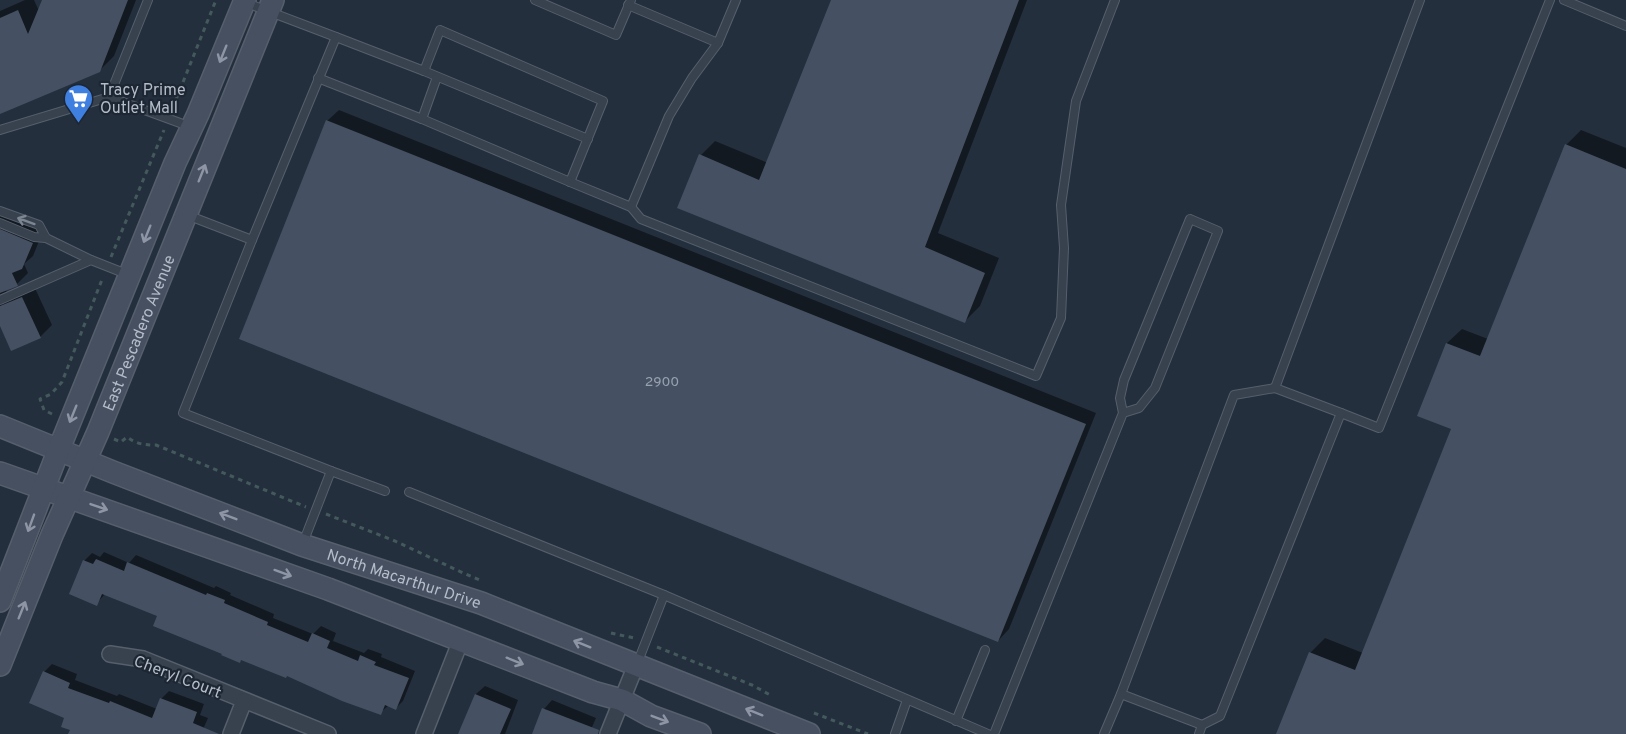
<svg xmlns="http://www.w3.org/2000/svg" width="1626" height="734" font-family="Overpass,sans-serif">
<rect width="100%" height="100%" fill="#242f3e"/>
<g fill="#0007">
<path d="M 25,0 L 34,0 L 39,11 L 43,0 L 136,0 L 114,56 L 99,71 L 0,113 L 0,11 Z"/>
<path d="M 833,0 L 1027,0 L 938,233 L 999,258 L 980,306 L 965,321 L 701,155 L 715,141 L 768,163 Z"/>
<path d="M 339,110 L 1096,413 L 1009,629 L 998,641 L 327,121 Z"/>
<path d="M 1581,130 L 1626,148 L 1626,734 L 1277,734 L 1310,653 L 1325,638 L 1363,653 L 1453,428 L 1419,415 L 1447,343 L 1462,329 L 1488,339 L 1566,145 Z"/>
<path d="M 0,209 L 9,217 L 43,231 L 33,256 L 24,264 L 28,273 L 17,284 L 6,289 L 7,293 L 34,286 L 52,325 L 40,337 L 0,322 Z"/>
<path d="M 104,552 L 129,563 L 136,555 L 214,588 L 216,586 L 231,593 L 230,595 L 274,614 L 273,618 L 313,634 L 321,626 L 336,633 L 333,641 L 364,653 L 368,649 L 382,654 L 381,657 L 415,671 L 403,701 L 396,708 L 389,705 L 380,713 L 288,675 L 242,659 L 240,661 L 159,615 L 105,594 L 96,604 L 70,593 L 84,561 L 92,553 L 100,557 Z"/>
<path d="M 52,664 L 77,674 L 75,680 L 117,696 L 119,694 L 157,709 L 161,699 L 169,691 L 204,704 L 200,715 L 208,718 L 201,734 L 70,734 L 72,729 L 44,672 Z"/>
<path d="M 485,686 L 518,700 L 505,734 L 458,734 L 463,725 L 476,694 Z"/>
<path d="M 552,700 L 596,718 L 589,734 L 534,734 L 544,709 Z"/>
</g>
<g fill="#455162">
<path d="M 42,0 L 128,0 L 100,72 L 0,114 L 0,18 L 18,10 L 28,34 Z"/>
<path d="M 831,0 L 1019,0 L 925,247 L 985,273 L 965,323 L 677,208 L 699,154 L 759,180 Z"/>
<path d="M 326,120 L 1086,424 L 998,642 L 239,339 Z"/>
<path d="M 1565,144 L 1626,169 L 1626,734 L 1276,734 L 1309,652 L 1355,670 L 1451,429 L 1417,416 L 1446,343 L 1480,356 Z"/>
<path d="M 0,229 L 33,243 L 22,269 L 12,273 L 18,286 L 0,293 Z"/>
<path d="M 22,297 L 41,338 L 11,351 L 0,326 L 0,306 Z"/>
<path d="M 96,559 L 124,571 L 127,562 L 206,595 L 207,593 L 225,600 L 224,603 L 268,622 L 267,625 L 308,642 L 312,633 L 330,641 L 327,648 L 358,661 L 360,655 L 376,662 L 374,665 L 409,678 L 396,710 L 385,705 L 381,715 L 342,701 L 287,676 L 286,678 L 241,660 L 240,663 L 221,655 L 222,654 L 153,626 L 157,616 L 102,594 L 97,606 L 69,594 L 83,560 L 93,564 Z"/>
<path d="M 43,671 L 70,683 L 68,688 L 109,703 L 110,701 L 152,718 L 160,698 L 197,712 L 193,723 L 219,734 L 68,734 L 70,730 L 61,727 L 64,718 L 29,703 Z"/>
<path d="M 475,694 L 511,709 L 500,734 L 458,734 Z"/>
<path d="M 542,708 L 599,730 L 598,734 L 532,734 Z"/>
</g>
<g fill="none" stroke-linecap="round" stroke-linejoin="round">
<defs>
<g id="lane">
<path d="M 535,0 L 616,35 L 631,0"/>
<path d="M 1564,0 L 1626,26"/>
<path d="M 244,2 L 336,37 L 252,240"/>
<path d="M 628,5 L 718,43"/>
<path d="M 336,37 L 424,71 L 588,139"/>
<path d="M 424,71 L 440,30 L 603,101 L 570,182"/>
<path d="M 318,78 L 422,119 L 570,182 L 631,207 L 641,219 L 1036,376 L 1061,318 L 1064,248 L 1061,205 L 1076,101 L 1115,0"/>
<path d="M 109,97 L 148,0"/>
<path d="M 422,119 L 437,77"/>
<path d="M 0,130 L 109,97 L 191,127"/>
<path d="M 631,207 L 669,116 L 692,78 L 718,43 L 736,0"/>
<path d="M 0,211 L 39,225 L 46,238 L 91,260"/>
<path d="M 187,215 L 252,240 L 183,413 L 331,471"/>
<path d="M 0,223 L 34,237 L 46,238"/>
<path d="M 0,300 L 91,260 L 129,275"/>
<path d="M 1341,413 L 1379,428 L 1550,0"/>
<path d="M 409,492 L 664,595 L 988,734"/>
<path d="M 303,543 L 331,471 L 385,491"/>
<path d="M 637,664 L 664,595"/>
<path d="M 1121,694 L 1234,395 L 1275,388"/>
<path d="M 956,721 L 985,650"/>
<path d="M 1202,725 L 1220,716 L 1341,413 L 1275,388 L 1420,0"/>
<path d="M 895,734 L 907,700"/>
<path d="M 994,734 L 1123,413 L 1120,398 L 1124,380 L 1190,219 L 1218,231 L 1155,388 L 1139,408 L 1123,413"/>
<path d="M 1104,734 L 1121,694 L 1202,725 L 1199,734"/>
</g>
<g id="street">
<path d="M 110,654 L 143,659 L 328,734"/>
<path d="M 231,734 L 244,701"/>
<path d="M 424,734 L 461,640"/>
<path d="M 608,734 L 636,665"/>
</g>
<g id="secondary">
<path id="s1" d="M 0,426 L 113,472 L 302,545 L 481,603 L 809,734"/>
<path d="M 0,473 L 328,589 L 593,692 L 622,700 L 651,716 L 700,734"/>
<path d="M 0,601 L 59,449 L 175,163 L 198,114 L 245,0"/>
<path id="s2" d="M 0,665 L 52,535 L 98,432 L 273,0"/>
</g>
</defs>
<use href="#lane" stroke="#565f6c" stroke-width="10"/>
<use href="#street" stroke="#565f6c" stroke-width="18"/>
<use href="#secondary" stroke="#565f6c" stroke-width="24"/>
<g stroke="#44595c" stroke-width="3" stroke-dasharray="4.5 4.5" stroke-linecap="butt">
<path d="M 173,107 L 216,0"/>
<path d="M 111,257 L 164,130"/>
<path d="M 52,414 L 44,410 L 40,399 L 51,394 L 62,382 L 103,277"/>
<path d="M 114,439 L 121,442 L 127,437 C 136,444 144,445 156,445 L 306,507"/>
<path d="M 326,514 L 395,541 L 461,572 L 482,581"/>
<path d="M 611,633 L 634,638"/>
<path d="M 657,647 L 752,685 L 772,696"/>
<path d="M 814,713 L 868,734"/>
</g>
<use href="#lane" stroke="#38414e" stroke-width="8"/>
<use href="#street" stroke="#38414e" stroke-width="15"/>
<use href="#secondary" stroke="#465061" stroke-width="21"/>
</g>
<defs><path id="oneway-shaft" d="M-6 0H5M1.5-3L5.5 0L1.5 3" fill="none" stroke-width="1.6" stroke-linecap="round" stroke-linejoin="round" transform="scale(1.5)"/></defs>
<g stroke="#8e96a5">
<use href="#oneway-shaft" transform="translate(223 54) rotate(112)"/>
<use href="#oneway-shaft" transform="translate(202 173) rotate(-68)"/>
<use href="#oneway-shaft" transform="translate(147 234) rotate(112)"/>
<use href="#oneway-shaft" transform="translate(73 414) rotate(112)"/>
<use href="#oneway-shaft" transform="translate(99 507) rotate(19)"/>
<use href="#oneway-shaft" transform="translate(228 516) rotate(-159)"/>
<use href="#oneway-shaft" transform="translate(31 523) rotate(110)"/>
<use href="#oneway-shaft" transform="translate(283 573) rotate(20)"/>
<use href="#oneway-shaft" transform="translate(22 610) rotate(-68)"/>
<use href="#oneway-shaft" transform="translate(582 644) rotate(-158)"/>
<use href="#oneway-shaft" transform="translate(515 661) rotate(22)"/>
<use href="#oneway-shaft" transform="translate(754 712) rotate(-158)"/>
<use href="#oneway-shaft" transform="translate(660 719) rotate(21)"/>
</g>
<use stroke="#7c8592" href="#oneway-shaft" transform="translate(26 221) rotate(-160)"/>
<defs>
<symbol id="supermarket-pin" viewBox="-11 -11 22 30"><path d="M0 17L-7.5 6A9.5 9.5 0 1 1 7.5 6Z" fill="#3f7fe0" stroke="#1d2633"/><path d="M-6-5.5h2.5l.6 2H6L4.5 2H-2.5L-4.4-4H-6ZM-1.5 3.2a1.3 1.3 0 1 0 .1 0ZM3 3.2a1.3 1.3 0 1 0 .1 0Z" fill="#fff"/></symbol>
</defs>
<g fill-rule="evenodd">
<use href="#supermarket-pin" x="62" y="82" width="33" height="45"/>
</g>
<g text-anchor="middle" stroke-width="4.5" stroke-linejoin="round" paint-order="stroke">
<g font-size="14" fill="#98a1af">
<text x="662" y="386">2900</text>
</g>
<g font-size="16" fill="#b4bcc9" stroke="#1d2633" text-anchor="start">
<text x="100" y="95">Tracy Prime<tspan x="100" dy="18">Outlet Mall</tspan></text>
</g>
<g font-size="16" fill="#b4bcc9" stroke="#1d2633">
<text dy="6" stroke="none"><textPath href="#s2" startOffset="360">East Pescadero Avenue</textPath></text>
<text dy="6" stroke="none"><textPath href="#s1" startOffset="432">North Macarthur Drive</textPath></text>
<text transform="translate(178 676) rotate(21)" y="6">Cheryl Court</text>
</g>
</g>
</svg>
